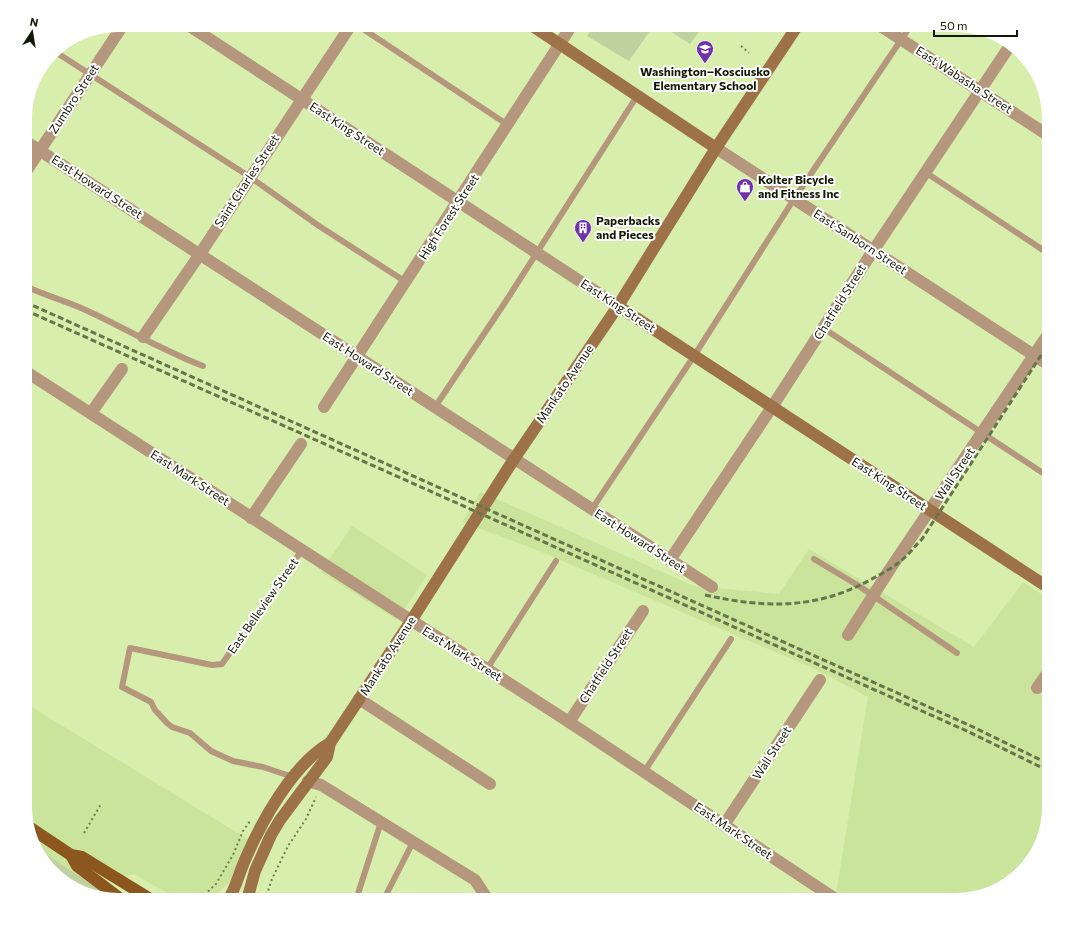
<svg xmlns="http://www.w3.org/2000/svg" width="1074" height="925" font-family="Commissioner,sans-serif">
<rect width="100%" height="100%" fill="#d7eeac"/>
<g fill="#cae49b">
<path d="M 481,492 L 694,586 L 779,594 L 809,549 L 974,647 L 1023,582 L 1049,599 L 1049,692 L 1047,694 L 1049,696 L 1049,807 L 1042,842 L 1026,868 L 992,893 L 956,900 L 835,900 L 868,697 L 815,669 L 537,550 L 462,522 Z"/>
<path d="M 352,526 L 427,575 L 397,620 L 321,572 Z"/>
<path d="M 25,703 L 249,840 L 232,879 L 218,893 L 203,900 L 183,900 L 172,896 L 134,874 L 94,885 L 34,846 L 25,813 Z"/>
</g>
<g fill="#bfd19f">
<path d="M 594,25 L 654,25 L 629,61 L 587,36 Z"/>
<path d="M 661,25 L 704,25 L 690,44 Z"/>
<path d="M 34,846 L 114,899 L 83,893 L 57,877 Z"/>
</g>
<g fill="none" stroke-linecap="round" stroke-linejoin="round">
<g stroke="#6e7c51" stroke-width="2" stroke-dasharray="2 3" stroke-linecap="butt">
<path d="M 741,46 L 749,53"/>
<path d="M 84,833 L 101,804"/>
<path d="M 86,887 L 86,891 L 89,894"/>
<path d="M 184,900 L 184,897 L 200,899 L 216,884 L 233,855 L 243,831 L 250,821"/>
<path d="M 265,900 L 272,879 L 288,846 L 306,819 L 316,797"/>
</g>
<g stroke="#b5977d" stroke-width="6">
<path d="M 357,25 L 508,125"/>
<path d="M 54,51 L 250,177 L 319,226 L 406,282"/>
<path d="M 925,172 L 1049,254"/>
<path d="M 25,286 C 46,296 70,302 90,312 C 128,330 164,351 203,366"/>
<path d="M 823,328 L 1049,477"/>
<path d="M 435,407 L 506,301 L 637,96"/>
<path d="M 592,509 L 694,356 L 794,199 L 911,25"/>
<path d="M 814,559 L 859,586 L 957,653"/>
<path d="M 487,669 L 556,561"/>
<path d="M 644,772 L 731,639"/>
<path d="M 293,777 L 263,767 L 233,761 L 211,751 L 190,733 L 172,727 L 167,723 L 155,710 L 151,702 L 122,687 L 130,648 L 212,665 L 222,664 L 302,550"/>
<path d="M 386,895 L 413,842"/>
<path d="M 356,900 L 381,822"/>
</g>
<g stroke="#b5977d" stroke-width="12">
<path d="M 188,25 L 618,306"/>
<path d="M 879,25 L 1049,136"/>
<path d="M 25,141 L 712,587"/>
<path d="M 716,148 L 1049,365"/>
<path d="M 25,173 L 123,25"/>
<path d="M 143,337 L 200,254 L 351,25"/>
<path d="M 25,371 L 302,550 L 569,722 L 837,900"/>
<path d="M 324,407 L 572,25"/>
<path d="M 91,413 L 122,369"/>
<path d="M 251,518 L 301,444"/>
<path d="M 670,560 L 772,407 L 867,260 L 1011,44"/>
<path d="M 848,635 L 890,569 L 1049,333"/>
<path d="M 1037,688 L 1049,671"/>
<path d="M 359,699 L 490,784"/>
<path d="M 569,722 L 643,611"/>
<path d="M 308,781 L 321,785 L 475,880 L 488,900"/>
<path d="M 724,825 L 820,680"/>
</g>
<g stroke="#9d7249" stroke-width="12">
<path d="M 531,25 L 716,148"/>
<path d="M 618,306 L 1049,588"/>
<path d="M 228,900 C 236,888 239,873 245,860 C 261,822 293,764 330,743"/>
<path d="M 247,900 L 255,871 L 271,835 L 280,820 L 327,757 L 330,743 L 411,621 L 514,459 L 618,306 L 716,148 L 798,25"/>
</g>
<g stroke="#8b571f" stroke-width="12">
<path d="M 29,827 L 71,855 L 82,857 L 152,900"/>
<path d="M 71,855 L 77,866 L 122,900"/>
</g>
<g stroke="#67754c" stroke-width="3" stroke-dasharray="6 3" stroke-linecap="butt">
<path d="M 25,302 L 971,726 L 1049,764"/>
<path d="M 25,310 L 969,732 L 1049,771"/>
<path d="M 705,595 C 764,608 815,610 870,580 C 881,574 893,568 903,559 C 910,553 915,546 922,539 L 1049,343"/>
</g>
</g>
<defs>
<symbol id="school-pin" viewBox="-11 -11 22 30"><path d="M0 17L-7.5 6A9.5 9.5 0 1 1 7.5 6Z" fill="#6f32a8" stroke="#fff"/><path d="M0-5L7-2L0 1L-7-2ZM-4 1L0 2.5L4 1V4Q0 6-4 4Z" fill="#fff"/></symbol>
<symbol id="shop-pin" viewBox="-11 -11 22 30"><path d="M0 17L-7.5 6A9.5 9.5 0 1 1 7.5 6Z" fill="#6f32a8" stroke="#fff"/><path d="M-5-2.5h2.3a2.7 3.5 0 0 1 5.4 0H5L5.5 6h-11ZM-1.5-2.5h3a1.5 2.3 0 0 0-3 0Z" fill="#fff"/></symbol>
<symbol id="building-pin" viewBox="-11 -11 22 30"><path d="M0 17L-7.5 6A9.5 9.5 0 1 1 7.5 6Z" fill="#6f32a8" stroke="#fff"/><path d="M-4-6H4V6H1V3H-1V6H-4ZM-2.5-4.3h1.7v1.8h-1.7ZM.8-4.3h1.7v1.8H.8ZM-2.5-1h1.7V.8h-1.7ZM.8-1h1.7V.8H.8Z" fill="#fff"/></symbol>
</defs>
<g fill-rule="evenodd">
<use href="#school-pin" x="695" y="39" width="20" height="27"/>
<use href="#shop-pin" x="735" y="177" width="20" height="27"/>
<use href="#building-pin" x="573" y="218" width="20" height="27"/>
</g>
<g text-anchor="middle" stroke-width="4" stroke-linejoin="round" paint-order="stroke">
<g font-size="12" font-weight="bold" fill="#121902" stroke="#fff" text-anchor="start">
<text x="705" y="76" text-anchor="middle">Washington–Kosciusko<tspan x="705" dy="14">Elementary School</tspan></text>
<text x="758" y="184">Kolter Bicycle<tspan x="758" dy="14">and Fitness Inc</tspan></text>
<text x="596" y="225">Paperbacks<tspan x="596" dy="14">and Pieces</tspan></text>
</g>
<g font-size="12" fill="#121902" stroke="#fff">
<text transform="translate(964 80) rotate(33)" y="4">East Wabasha Street</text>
<text transform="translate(74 99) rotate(-57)" y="4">Zumbro Street</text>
<text transform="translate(347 129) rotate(33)" y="4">East King Street</text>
<text transform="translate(247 181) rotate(-57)" y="4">Saint Charles Street</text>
<text transform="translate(97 187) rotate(33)" y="4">East Howard Street</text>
<text transform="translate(449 217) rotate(-57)" y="4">High Forest Street</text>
<text transform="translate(860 242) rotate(33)" y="4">East Sanborn Street</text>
<text transform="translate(840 302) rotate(-58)" y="4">Chatfield Street</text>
<text transform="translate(618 306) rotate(33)" y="4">East King Street</text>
<text transform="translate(368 364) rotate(33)" y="4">East Howard Street</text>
<text transform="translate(565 384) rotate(-56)" y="4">Mankato Avenue</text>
<text transform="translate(955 474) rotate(-56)" y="4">Wall Street</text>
<text transform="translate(190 478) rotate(33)" y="4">East Mark Street</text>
<text transform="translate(889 484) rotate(33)" y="4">East King Street</text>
<text transform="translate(640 541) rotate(33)" y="4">East Howard Street</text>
<text transform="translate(263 606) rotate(-55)" y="4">East Belleview Street</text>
<text transform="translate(462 654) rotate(32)" y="4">East Mark Street</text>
<text transform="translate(388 656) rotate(-57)" y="4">Mankato Avenue</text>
<text transform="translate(606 666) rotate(-57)" y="4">Chatfield Street</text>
<text transform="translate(772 753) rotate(-57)" y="4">Wall Street</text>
<text transform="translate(733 831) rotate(34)" y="4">East Mark Street</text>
</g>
</g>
<path d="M0 0H1074V925H0ZM118 32H956A86 86 0 0 1 1042 118V807A86 86 0 0 1 956 893H118A86 86 0 0 1 32 807V118A86 86 0 0 1 118 32Z" fill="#fff" fill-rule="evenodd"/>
<g transform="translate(32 32) rotate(12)" stroke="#ffffff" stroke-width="3" paint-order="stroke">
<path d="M0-3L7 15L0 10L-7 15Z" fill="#121902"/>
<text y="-6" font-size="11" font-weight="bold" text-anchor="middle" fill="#121902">N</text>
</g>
<path d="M934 30v6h83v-6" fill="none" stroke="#121902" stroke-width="2"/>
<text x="940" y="30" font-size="12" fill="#121902" stroke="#ffffff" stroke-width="3" paint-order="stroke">50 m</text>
</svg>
